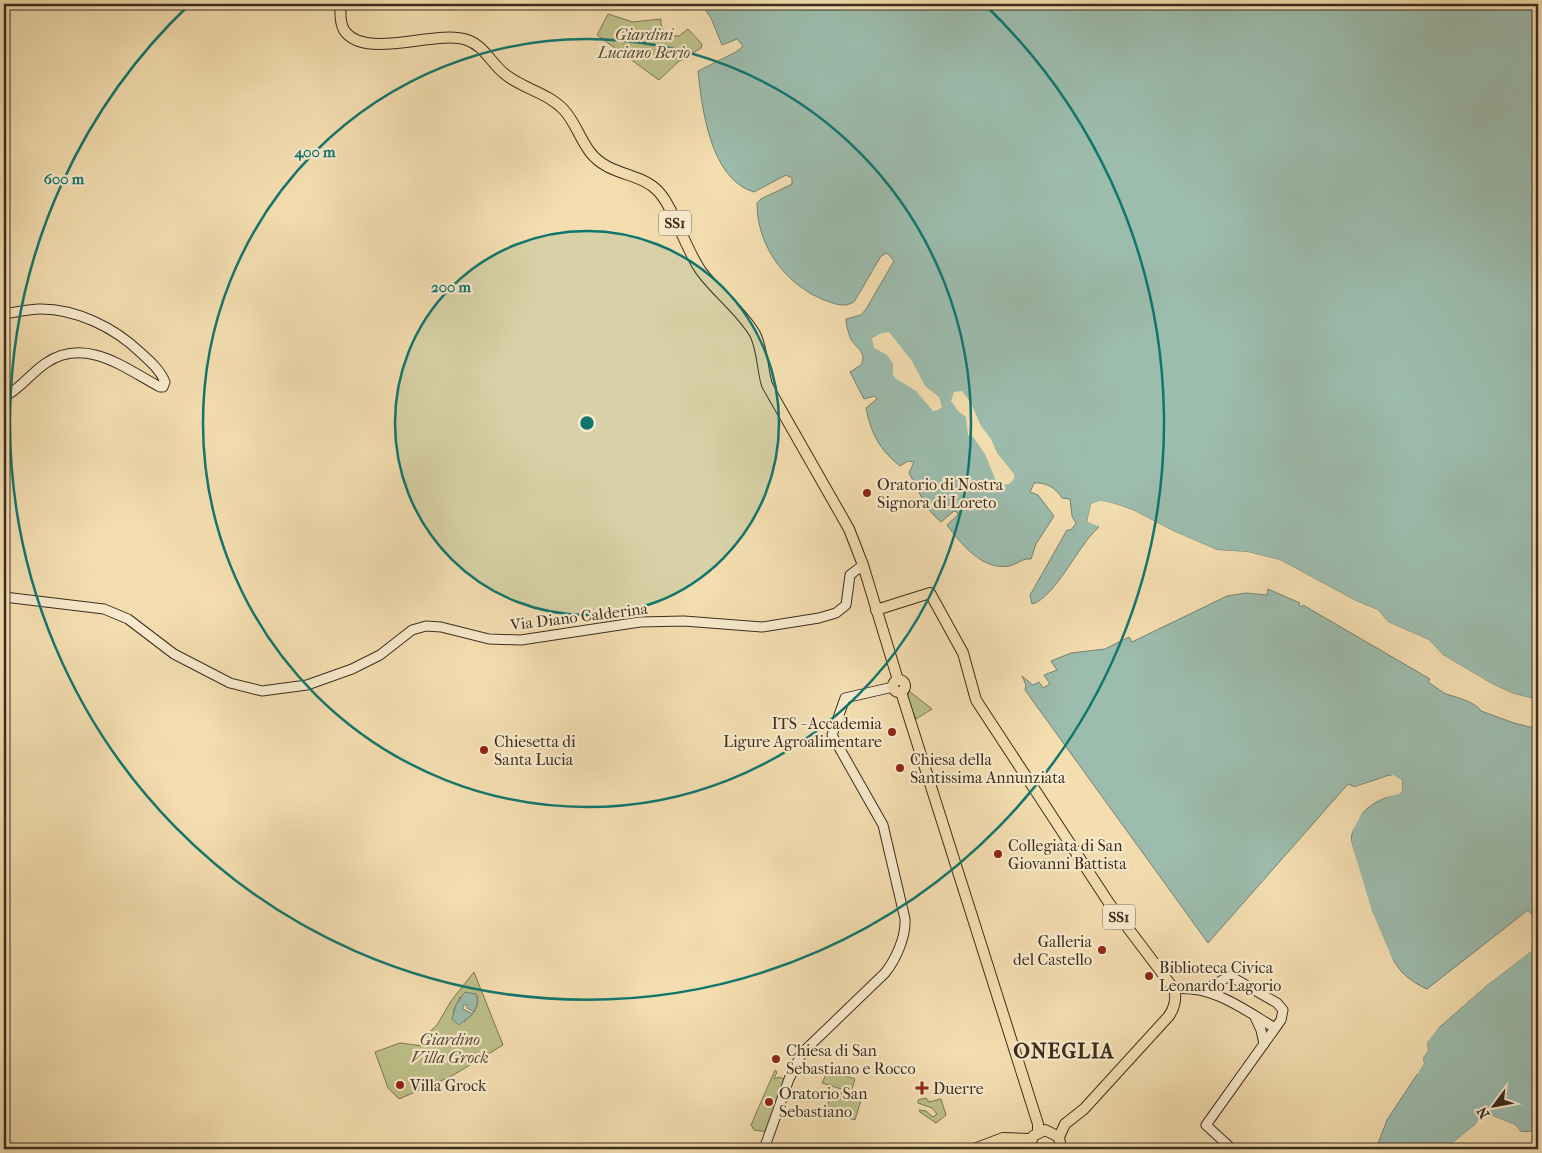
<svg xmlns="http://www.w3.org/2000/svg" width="1542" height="1153" font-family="'IM FELL French Canon',serif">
<rect width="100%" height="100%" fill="#f4deb0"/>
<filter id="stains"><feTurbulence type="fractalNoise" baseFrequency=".004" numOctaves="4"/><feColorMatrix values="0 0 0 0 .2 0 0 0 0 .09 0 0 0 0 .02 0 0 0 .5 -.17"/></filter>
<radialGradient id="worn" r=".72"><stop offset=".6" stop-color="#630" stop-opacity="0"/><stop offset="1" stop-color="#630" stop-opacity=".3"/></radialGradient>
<g fill="#bec089" stroke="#7c7654" fill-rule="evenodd">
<path d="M 608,14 L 633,22 L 661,19 C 660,30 667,37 679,36 L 688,29 L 702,44 L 701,48 L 678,62 L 659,80 L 597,35 Z"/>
<path d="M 909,691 L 932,709 L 916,719 L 907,698 Z"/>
<path d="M 474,972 L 503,1045 L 450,1077 L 399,1099 L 388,1088 L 375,1052 L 400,1043 L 423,1046 L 425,1036 L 437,1025 L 451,1001 ZM 476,994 C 482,1005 472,1015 464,1022 L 453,1012 L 460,997 Z"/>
<path d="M 775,1070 L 777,1072 L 774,1079 L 779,1077 L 784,1079 L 767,1132 L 754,1130 L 751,1125 Z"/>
<path d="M 828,1070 L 855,1079 L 851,1092 L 822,1083 Z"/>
<path d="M 832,1090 L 861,1100 L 855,1120 L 826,1111 Z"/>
<path d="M 926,1098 L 929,1102 L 941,1099 L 946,1115 L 936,1123 L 920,1112 L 919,1110 L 926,1111 L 933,1117 L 937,1114 L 932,1108 L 918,1103 L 918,1100 Z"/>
</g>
<g fill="#9cbcad" stroke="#758374">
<path d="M 701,4 L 1538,4 L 1538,700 L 1514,694 L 1494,685 L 1443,655 L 1429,640 L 1388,622 L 1378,610 L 1356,601 L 1280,560 L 1248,552 L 1217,550 L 1173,531 L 1133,510 L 1112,503 L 1091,504 L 1087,522 L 1095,523 L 1099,526 L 1097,529 C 1080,543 1054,599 1032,604 L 1030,595 L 1067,530 L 1071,530 L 1076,523 L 1072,516 L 1070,499 L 1062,498 C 1056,488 1046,482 1034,483 L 1030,492 L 1038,495 L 1054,516 L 1036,544 L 1031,559 C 1022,558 1018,564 1009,566 C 983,571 961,544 947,525 L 958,515 L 957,512 L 954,511 L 941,522 C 924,508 919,491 909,473 L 914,462 L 908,461 L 900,466 C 880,450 871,434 866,408 L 877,399 L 875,396 L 864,399 L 850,372 L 861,365 C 867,353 858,349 852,341 C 849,337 846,324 846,319 L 861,315 L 866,309 L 894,261 L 887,253 L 881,256 L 854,302 C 843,308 836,304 824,300 C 785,284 757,246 757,203 L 761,199 L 792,184 L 792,178 L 786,175 L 754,192 C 710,179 702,108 698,71 L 736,52 L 743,46 L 737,39 L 722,45 L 711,18 Z"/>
<path d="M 1268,589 L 1300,603 L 1299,605 L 1302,607 L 1303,605 L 1430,679 L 1428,682 C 1435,686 1442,693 1449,695 C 1459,698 1475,702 1481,711 L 1514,723 L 1538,729 L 1538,917 L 1536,919 L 1528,910 L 1427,989 C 1418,985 1408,979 1401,971 C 1378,944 1360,876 1351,841 C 1353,810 1378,800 1402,791 L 1402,780 L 1389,775 L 1355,787 L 1348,784 L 1208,943 L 1025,690 L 1026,685 L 1022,676 L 1033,685 L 1039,682 L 1043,688 L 1050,684 L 1044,675 L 1057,670 L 1051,661 L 1071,653 L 1105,649 L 1129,637 L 1132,642 L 1227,596 L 1246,593 L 1267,595 Z"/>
<path d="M 1538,946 L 1538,1127 L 1531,1131 L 1521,1132 L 1515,1125 L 1483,1112 L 1475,1125 L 1445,1149 L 1376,1149 L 1387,1120 L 1424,1064 L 1423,1058 L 1428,1051 L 1427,1043 L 1433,1033 L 1487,985 Z"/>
<path d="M 465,992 L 476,994 C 479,1000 477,1006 474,1012 L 467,1008 L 467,1005 L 463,1005 L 463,1009 L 473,1014 L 459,1025 L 452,1019 L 456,1005 Z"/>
</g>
<g fill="#f4deb0">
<path d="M 889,332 L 912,361 L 925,386 L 939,397 L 942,407 L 938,410 L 933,411 L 916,391 L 895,378 L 893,374 L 893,364 L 887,355 L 874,348 L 872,338 L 882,333 Z"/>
<path d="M 962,391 L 971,403 L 981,426 L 991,439 L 997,453 L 1014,474 L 1014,479 L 1009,484 L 999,485 L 996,481 L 985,454 L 973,437 L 968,435 L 966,417 L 958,411 L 951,401 L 954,392 Z"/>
<path d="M 1100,501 L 1112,503 L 1133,510 L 1173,531 L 1217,550 L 1248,552 L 1280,560 L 1356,601 L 1378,610 L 1388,622 L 1429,640 L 1443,655 L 1494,685 L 1514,694 L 1538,700 L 1538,702 L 1513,696 L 1493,687 L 1441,657 L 1427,642 L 1387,624 L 1376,611 L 1355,603 L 1279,562 L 1247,555 L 1216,552 L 1172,534 L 1151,521 L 1111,505 L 1100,504 L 1093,506 L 1089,520 L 1096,521 L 1101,527 L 1087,522 L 1091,504 Z"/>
<path d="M 1393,775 L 1402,780 L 1402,791 L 1399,794 L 1386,797 L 1374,802 L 1363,811 L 1351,834 L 1351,841 L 1372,911 L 1398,972 L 1387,953 L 1370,912 L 1348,841 L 1349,833 L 1361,809 L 1385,794 L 1398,792 L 1401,785 L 1396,778 L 1393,778 L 1357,790 L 1355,787 Z"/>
<path d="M 1538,943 L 1538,946 L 1487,985 L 1439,1027 L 1427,1043 L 1428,1051 L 1423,1058 L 1424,1064 L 1417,1075 L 1416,1071 L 1421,1063 L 1420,1057 L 1426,1050 L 1425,1042 L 1437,1025 L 1486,983 Z"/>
<path d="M 1483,1112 L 1515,1125 L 1521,1132 L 1533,1133 L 1520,1134 L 1514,1127 L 1484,1116 L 1477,1127 L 1449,1149 L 1445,1149 L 1475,1125 Z"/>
</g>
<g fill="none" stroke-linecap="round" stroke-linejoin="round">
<defs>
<g id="secondary">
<path d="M 4,314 C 15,312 27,310 38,309 C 76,308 115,328 141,353 C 151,362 160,370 165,382 L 163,387 L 160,387 C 126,369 86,336 46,363 C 31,373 20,389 4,397"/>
<path d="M 4,597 L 104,609 L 128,619 L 174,654 L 230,683 L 262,691 L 307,685 L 352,669 L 380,655 L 412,630 L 426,626 L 441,627 L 489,639 L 521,640 L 640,622 L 684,621 L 762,627 L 819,618 L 836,613 L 846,605 L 850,575 L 863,565"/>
<path d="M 1174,989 C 1213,985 1243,1009 1275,1028"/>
<path d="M 1204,990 L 1230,976 L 1277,1003 L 1283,1010 L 1281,1020 L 1206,1125 L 1232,1149"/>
<path d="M 1255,1017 L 1261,1030 L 1264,1044"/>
<path d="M 764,1149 L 789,1079 L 802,1053 L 885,973 C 896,959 906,937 905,919 L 883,825 L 832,735 L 845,698 L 893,687"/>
</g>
<g id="primary">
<path d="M 340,4 C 341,12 339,22 344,30 C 364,61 436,29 467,40 C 485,46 491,64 506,75 C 524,89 548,93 564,110 C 575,122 580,139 590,152 C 608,176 640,172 658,191 C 674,208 685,248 701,271 C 717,293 741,310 755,334 C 763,350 762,369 767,385 L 849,529 L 863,565 L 898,680"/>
<path d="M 876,610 L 930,593 L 963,653 L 976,700 L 1109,903 L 1174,989 C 1177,998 1174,1010 1168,1017 L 1084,1109 L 1065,1124 L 1059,1137"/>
<circle cx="899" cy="686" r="6"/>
<path d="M 901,692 L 1038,1124 L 1038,1132"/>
<path d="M 974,1149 L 1003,1138 L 1031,1139"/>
<path d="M 1029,1149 L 1033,1136 L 1045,1130 L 1059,1137 L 1061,1149"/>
</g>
</defs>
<use href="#secondary" stroke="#3b2d1f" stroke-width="11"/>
<use href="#primary" stroke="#3b2d1f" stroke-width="12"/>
<use href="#secondary" stroke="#f8eacc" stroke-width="9"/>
<use href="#primary" stroke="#f4deb0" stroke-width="10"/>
</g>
<circle cx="587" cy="423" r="192" fill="#0f766e" fill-opacity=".12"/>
<g fill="none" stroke="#0f766e" stroke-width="2.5">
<circle cx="587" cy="423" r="192"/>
<circle cx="587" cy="423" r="384"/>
<path d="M984 4A577 577 0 1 1 190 4"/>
</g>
<g fill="#8f2418" stroke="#f8eacc" stroke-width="2">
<circle cx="867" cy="493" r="5"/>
<circle cx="892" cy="732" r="5"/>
<circle cx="484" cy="750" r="5"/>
<circle cx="900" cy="768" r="5"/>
<circle cx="998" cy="854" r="5"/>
<circle cx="1102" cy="950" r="5"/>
<circle cx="1149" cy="976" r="5"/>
<circle cx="776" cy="1059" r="5"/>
<circle cx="400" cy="1085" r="5"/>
<path d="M919.5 1080.5h5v5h5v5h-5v5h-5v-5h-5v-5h5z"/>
<circle cx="769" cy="1102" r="5"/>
</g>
<g text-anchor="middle" stroke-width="4.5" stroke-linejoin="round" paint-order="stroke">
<g fill="#f8eacc" stroke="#746653" stroke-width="1">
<rect x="659" y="210.5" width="32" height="25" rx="4"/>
<rect x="1103" y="904.5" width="32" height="25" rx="4"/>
</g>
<g font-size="15" font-weight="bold" fill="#3b2d1f">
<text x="675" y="228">SS1</text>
<text x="1119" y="922">SS1</text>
</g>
<g font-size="16" font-style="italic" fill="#554a34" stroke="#f8eacc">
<text x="644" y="40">Giardini<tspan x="644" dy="18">Luciano Berio</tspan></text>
<text x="450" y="1045">Giardino<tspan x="450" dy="18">Villa Grock</tspan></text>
</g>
<g font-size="16" fill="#3b2d1f" stroke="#f8eacc" text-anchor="start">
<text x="877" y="490">Oratorio di Nostra<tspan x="877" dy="18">Signora di Loreto</tspan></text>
<text x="882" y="729" text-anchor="end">ITS - Accademia<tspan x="882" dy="18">Ligure Agroalimentare</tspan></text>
<text x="494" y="747">Chiesetta di<tspan x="494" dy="18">Santa Lucia</tspan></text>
<text x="910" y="765">Chiesa della<tspan x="910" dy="18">Santissima Annunziata</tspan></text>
<text x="1008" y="851">Collegiata di San<tspan x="1008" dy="18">Giovanni Battista</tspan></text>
<text x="1092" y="947" text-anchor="end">Galleria<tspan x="1092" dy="18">del Castello</tspan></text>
<text x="1159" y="973">Biblioteca Civica<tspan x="1159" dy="18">Leonardo Lagorio</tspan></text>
<text x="786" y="1056">Chiesa di San<tspan x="786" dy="18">Sebastiano e Rocco</tspan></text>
<text x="410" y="1091">Villa Grock</text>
<text x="933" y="1094">Duerre</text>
<text x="779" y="1099">Oratorio San<tspan x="779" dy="18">Sebastiano</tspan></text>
</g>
<g font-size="16" fill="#3b2d1f" stroke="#f8eacc">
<text transform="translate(579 616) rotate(-7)" y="6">Via Diano Calderina</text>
</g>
<g font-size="21" font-weight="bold" letter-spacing="1" fill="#3b2d1f" stroke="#f8eacc">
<text x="1064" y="1058">ONEGLIA</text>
</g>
</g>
<circle cx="587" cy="423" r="8" fill="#0f766e" stroke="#f8eacc" stroke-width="2.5"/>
<g font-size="15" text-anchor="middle" font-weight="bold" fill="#0f766e" stroke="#f8eacc" stroke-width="4.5" stroke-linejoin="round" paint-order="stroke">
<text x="315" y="157">400 m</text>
<text x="64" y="184">600 m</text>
<text x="451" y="292">200 m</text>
</g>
<rect width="1542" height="1153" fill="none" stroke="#f4deb0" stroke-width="20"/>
<rect x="5" y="5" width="1532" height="1143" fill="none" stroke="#3b2d1f" stroke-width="2.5"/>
<rect x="10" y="10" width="1522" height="1133" fill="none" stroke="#3b2d1f"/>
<g transform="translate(1494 1106) rotate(238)" stroke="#f8eacc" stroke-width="4" paint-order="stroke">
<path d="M0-4L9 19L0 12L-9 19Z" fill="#3b2d1f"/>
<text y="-8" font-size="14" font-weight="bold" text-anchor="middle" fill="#3b2d1f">N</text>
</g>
<rect width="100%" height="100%" filter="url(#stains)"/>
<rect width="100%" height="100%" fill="url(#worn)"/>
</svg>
